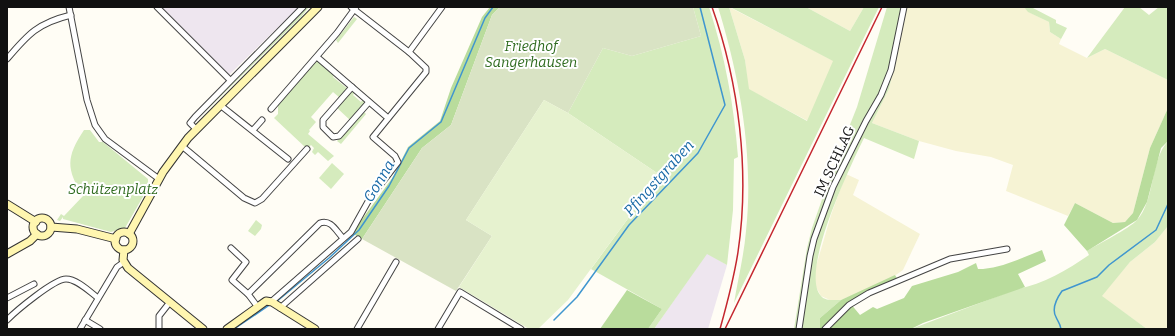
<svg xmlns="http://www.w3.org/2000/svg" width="1175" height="336" font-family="Bitter,serif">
<rect width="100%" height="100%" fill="#fffdf5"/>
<g fill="#eee6ef">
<path d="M 160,7 L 299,7 L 229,75 Z"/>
<path d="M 707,253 L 727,265 L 708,329 L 654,329 Z"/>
</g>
<g fill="#f6f3d4">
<path d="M 729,7 L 834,61 L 808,121 L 748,89 L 745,60 Z"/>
<path d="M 806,7 L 864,7 L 850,31 Z"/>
<path d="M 907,7 L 1024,7 L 1029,12 L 1049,22 L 1050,32 L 1061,39 L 1059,44 L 1087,58 L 1105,49 L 1168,80 L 1168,108 L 1150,148 L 1133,213 L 1125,222 L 1113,223 L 1075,203 L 1068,216 L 1006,191 L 1013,165 L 991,157 L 956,151 L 919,141 L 872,123 L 889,89 Z"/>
<path d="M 846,174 L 859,180 L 853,195 L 920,234 L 903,270 L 890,279 L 853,295 L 841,300 L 830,300 L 821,296 L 815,285 L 815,270 L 831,215 Z"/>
<path d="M 1168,226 L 1168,329 L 1147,329 L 1101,296 L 1130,262 L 1155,242 Z"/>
</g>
<g fill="#d5ebbd">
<path d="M 306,7 L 309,7 L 301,17 L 201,116 L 232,81 Z"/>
<path d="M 693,7 L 709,7 C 725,56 734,105 738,157 L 734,159 L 733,210 L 727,265 L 707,254 L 654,329 L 648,329 L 662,309 L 591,269 L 660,175 L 568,113 L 603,48 L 632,56 L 701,36 Z"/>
<path d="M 718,7 L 729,7 L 745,60 L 749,89 L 807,121 L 833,61 L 730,7 L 806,7 L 850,31 L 864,7 L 879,7 L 734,303 C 738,279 744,255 746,231 C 754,157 740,78 718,7 Z"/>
<path d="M 887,7 L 907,7 L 889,89 L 872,123 L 919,141 L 914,159 L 864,138 C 851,165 799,272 821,296 C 825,301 834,300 841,300 L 820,318 L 820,329 L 794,329 L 807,248 L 812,228 L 834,165 L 857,107 Z"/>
<path d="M 1024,7 L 1031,7 L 1056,20 L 1056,23 L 1067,28 L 1061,39 L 1050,32 L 1049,22 L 1028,12 Z"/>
<path d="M 1125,7 L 1139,7 L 1149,15 L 1159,7 L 1168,7 L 1168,80 L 1105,49 L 1087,58 Z"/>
<path d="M 354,17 L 357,19 L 338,43 L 336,40 Z"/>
<path d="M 318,61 L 335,74 L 333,77 L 348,89 L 340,98 L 333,92 L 311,117 L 316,122 L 309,130 L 310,131 L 308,134 L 334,156 L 328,161 L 318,152 L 315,155 L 312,152 L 314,148 L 311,145 L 308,148 L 305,147 L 274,118 L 278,114 L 278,104 L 314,62 Z"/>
<path d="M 352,91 L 355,92 L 353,95 L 361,102 L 363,99 L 365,103 L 351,121 L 336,107 Z"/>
<path d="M 363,111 L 366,114 L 341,144 L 337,141 Z"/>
<path d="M 84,130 L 90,130 L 99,142 L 103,142 L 148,179 L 148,188 L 125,228 L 111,232 L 63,219 L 63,217 L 60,221 L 57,220 L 61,214 L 64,216 L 83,196 C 66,169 66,157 84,130 Z"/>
<path d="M 1168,141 L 1168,226 L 1155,242 L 1130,262 L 1102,296 L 1147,329 L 911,329 L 1017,289 C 1044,284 1067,270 1089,255 L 1087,251 C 1098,244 1129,229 1137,220 C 1155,201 1150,161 1168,141 Z"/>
<path d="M 332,163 L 344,174 L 331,189 L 319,178 Z"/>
<path d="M 256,220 L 262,225 L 261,229 L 255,236 L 248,231 Z"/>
</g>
<g fill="#b9dc9c">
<path d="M 490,7 L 500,7 L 492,15 L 451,125 L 422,148 L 362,239 L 352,233 L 393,177 L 408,147 L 440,121 L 451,88 L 482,17 Z"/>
<path d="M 1168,108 L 1168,141 L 1161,148 L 1147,202 L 1137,220 L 1087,251 L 1064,225 L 1075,203 L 1113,223 L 1125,222 L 1133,213 L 1150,148 Z"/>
<path d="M 1042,250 L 1046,261 L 1018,274 L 1025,287 L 923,323 L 911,329 L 820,329 L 820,318 L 841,300 L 895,275 L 898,280 L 850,303 L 860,315 L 873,307 L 877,309 L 904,298 L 912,286 L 958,272 L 976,263 L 978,269 C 1000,269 1021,258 1042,250 Z"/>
<path d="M 627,290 L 662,309 L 648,329 L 600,329 Z"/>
</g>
<path fill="#d9e3c4" d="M 500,7 L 693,7 L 701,36 L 632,56 L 603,48 L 568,113 L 544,100 L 466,220 L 492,236 L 456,291 L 362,239 L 422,148 L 451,125 L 492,15 Z"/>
<path fill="#e6f2cf" d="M 544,100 L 568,113 L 660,175 L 568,300 L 538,329 L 529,329 L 459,287 L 492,236 L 466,220 Z"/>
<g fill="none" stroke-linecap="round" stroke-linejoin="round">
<g stroke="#3f96cf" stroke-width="1.5">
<path d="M 276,302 L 329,258 L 359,230 L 389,186 L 409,148 L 441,122 L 485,18 L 493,7"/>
<path d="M 554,320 L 577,297 L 629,225 L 698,153 L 725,105 L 700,7"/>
<path d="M 234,329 L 271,304"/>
<path d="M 1061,329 C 1060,323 1058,322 1056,317 C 1051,308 1057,298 1062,291 L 1097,277 L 1109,265 L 1156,230 L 1168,204"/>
</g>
<defs>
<g id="street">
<path d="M 69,7 L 87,100 L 95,125 L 105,139 L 159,179"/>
<path d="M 157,7 L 230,80"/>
<path d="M 351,7 L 409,52"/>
<path d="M 317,57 L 388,118"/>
<path d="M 7,59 C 28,34 38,23 71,15"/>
<path d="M 352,87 L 323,120 L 323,127 L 333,137 L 339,136 L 369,102"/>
<path d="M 220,105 L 288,159"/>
<path d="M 271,109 L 337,33 L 356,7"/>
<path d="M 196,129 L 190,123 L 195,117 L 303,7"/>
<path d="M 253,130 L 262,120"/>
<path d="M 182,146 L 244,198 L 255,203 L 262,199 L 307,149"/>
<path d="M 231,248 L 246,262 L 232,280 L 248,294 L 257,306"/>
<path d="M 248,294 L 320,223 C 331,219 336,231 343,238"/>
<path d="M 7,298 L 34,284"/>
<path d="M 271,302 L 351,232 L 370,198 L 398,162 L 395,156 L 373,137 L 426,72 L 426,68 L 409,52 L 442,7"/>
<path d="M 280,308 L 358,239"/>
<path d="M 7,320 C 16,311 54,279 66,279 C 77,279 90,292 98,298"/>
<path d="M 85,320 L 100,329"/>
<path d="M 80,329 L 117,267 L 124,262"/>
<path d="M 159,329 L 159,316 L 170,302"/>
<path d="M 357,329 L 396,262"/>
<path d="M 438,329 L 460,292 L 521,329"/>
<path d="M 799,329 L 810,256 L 814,239 L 833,187 L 866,121 L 881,95 L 891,70 L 904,7"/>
<path d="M 825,329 L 849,305 L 869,293 L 950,259 L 1007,249"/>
</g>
<g id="secondary">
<path d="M 7,204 L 36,222"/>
<circle cx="42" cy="227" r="9"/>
<path d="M 51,227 L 77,229 L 116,239"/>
<circle cx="124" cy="241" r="9"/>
<path d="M 129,234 L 163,172 L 188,138 L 318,7"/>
<path d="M 124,250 L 123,260 L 128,268 L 203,329"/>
<path d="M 7,254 L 30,241 L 37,234"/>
<path d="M 227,329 L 266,301 L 272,302 L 315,329"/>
</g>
</defs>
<use href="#street" stroke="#444" stroke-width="7"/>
<use href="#secondary" stroke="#333" stroke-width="9"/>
<use href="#street" stroke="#fff" stroke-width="5"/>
<use href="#secondary" stroke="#fff6b0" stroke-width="7"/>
<g stroke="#c4262e" stroke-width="1.5">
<path d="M 712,7 C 739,83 750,172 738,252 C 734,278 727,304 720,329"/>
<path d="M 725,329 L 882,7"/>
</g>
</g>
<g text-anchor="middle" stroke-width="4" stroke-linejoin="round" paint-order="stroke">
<g font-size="14" font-style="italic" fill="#2f6b1f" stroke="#fff">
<text x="531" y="51">Friedhof<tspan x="531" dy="16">Sangerhausen</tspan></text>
<text x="113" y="194">Schützenplatz</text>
</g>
<g font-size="14" fill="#111" stroke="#fff">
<text transform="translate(834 161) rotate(-65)" y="5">IM SCHLAG</text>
</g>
<g font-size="15" font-style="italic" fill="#1768a6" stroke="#fff">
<text transform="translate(659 178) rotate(-48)" y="5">Pfingstgraben</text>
<text transform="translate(379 181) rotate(-59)" y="5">Gonna</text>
</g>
</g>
<rect width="1175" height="336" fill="none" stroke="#111111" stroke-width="16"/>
</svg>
